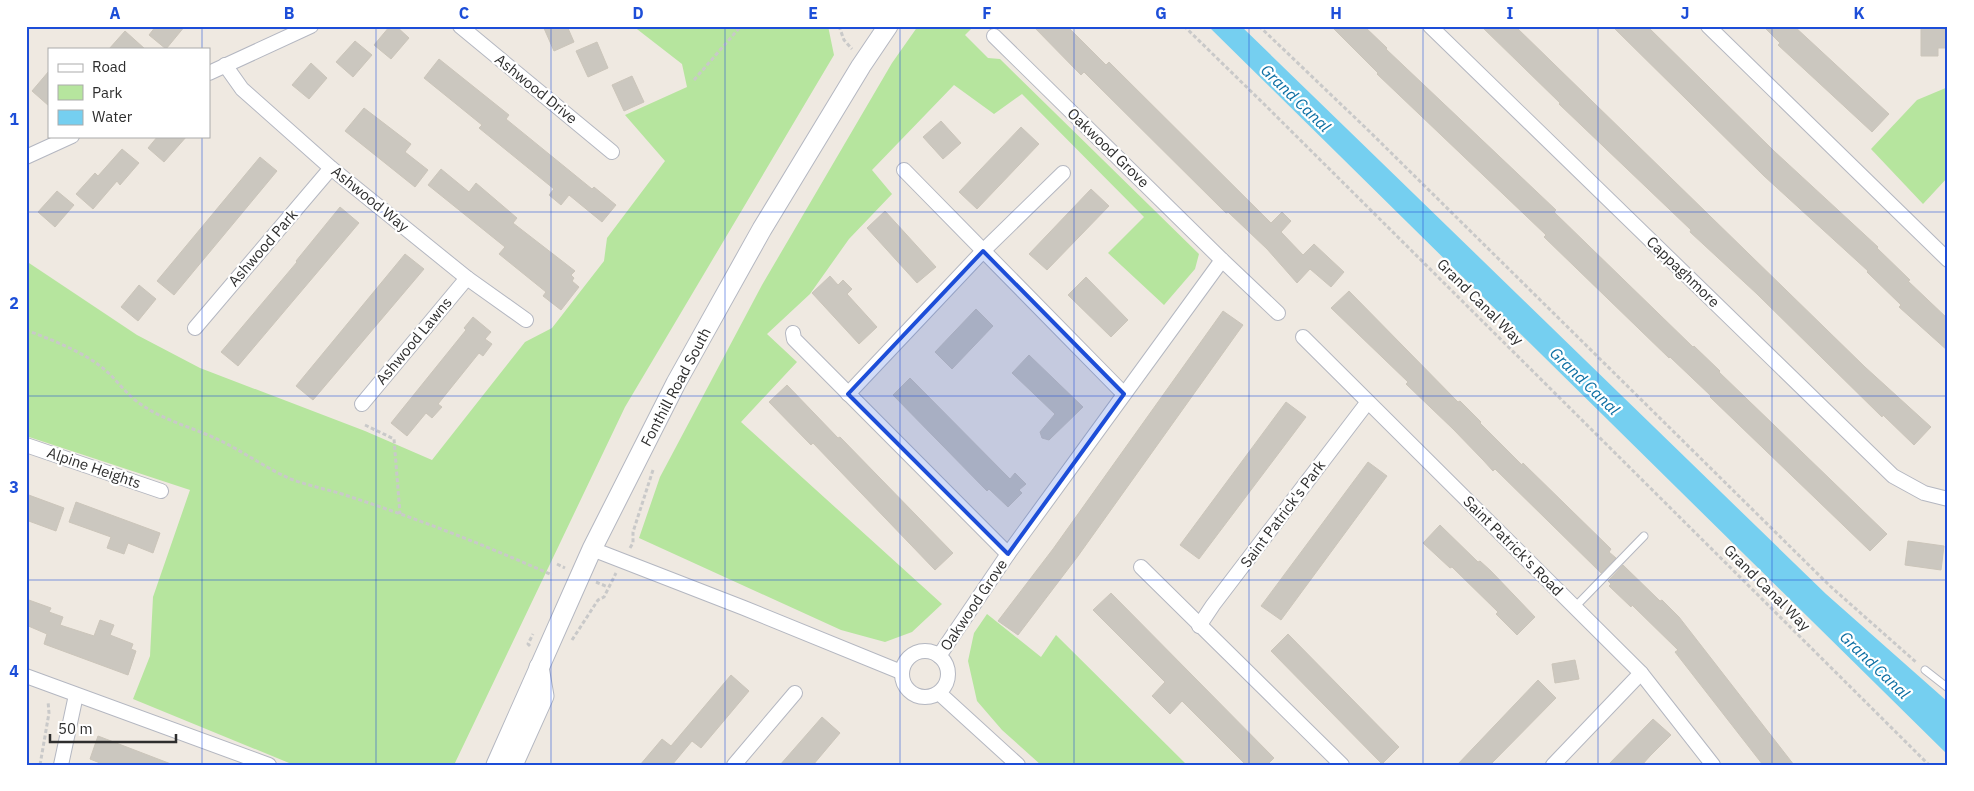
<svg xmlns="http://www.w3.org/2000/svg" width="1974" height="791" font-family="'IBM Plex Sans',sans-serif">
<rect width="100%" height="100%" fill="#efe9e1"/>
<g fill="#b6e59e">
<path d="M 633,26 L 828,26 L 834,55 L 625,407 L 454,765 L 294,765 L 133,699 L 150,656 L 153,597 L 190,490 L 26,436 L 26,261 L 137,335 L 200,368 L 365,431 L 432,460 L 525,342 L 552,328 L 604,261 L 607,238 L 665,161 L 625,115 L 687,87 L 682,64 Z"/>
<path d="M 918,26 L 974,26 L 965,35 L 988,58 L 1000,59 L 1199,254 L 1195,269 L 1164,305 L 1108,253 L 1144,217 L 1022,94 L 994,114 L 954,85 L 872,170 L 892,194 L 849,239 L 810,294 L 767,334 L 797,362 L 741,422 L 942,604 L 912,632 L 885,642 L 841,630 L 639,538 L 660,477 L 762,285 L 892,63 Z"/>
<path d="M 1948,87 L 1948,177 L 1923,204 L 1871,149 L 1917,100 Z"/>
<path d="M 987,614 L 1041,657 L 1056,635 L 1187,765 L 1041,765 L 1002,730 L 977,701 L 968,661 L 974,633 Z"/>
</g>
<path fill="#75cff0" d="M 1208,26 L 1241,26 L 1826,594 L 1948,702 L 1948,755 Z"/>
<g fill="#cbc7bf" stroke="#cbc5ba">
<path d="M 156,26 L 185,26 L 166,49 L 149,35 Z"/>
<path d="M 390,26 L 396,26 L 409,38 L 391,59 L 374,45 Z"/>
<path d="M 543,26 L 567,26 L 574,42 L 554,51 Z"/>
<path d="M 1033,26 L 1067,26 L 1106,65 L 1109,62 L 1271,223 L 1282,212 L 1291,221 L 1281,232 L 1303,255 L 1314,244 L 1344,272 L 1331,287 L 1310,269 L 1297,283 L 1267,249 L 1228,212 L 1226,213 L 1084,72 L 1081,75 Z"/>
<path d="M 1331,26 L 1364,26 L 1387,48 L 1386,49 L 1556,210 L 1554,212 L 1693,347 L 1694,346 L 1720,371 L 1719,372 L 1887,534 L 1870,551 L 1710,397 L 1711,396 L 1670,357 L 1669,358 L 1544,237 L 1546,235 L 1377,74 L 1378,73 Z"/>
<path d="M 1481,26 L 1515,26 L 1865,367 L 1931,427 L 1914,445 L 1883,415 L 1882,417 L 1757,294 L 1690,232 L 1691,230 L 1559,104 L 1560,103 Z"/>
<path d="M 1612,26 L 1647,26 L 1774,151 L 1878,247 L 1877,248 L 1910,280 L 1908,281 L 1948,319 L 1948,351 L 1899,307 L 1901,305 L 1867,272 L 1868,271 L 1764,176 Z"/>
<path d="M 1763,26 L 1794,26 L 1889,114 L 1872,132 L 1778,45 L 1780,43 Z"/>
<path d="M 1921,26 L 1948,26 L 1948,48 L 1938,48 L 1938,56 L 1921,56 Z"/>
<path d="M 125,31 L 145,49 L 109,49 Z"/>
<path d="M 355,41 L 372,55 L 353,77 L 336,62 Z"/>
<path d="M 597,42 L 608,68 L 588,77 L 576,51 Z"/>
<path d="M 439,59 L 509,115 L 506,119 L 592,189 L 594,187 L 616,205 L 602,222 L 569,195 L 561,205 L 549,195 L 554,189 L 479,128 L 482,125 L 424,78 Z"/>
<path d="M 311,63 L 327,78 L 309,99 L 292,85 Z"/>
<path d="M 49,71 L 49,106 L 32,91 Z"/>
<path d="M 632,76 L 644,102 L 624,111 L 612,85 Z"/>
<path d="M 364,108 L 411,144 L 405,152 L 428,170 L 415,187 L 345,131 Z"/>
<path d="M 941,121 L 961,143 L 943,159 L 923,137 Z"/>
<path d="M 1021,127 L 1039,144 L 977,209 L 959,192 Z"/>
<path d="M 158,136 L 187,136 L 164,162 L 148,148 Z"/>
<path d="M 122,149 L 139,163 L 120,185 L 117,181 L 93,209 L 76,194 L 95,173 L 98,176 Z"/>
<path d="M 260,157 L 277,171 L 174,295 L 157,281 Z"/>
<path d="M 441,169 L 469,192 L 476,183 L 517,218 L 513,223 L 575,271 L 571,275 L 574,278 L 572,281 L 579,287 L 561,310 L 543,296 L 546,292 L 499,254 L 505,247 L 428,185 Z"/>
<path d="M 1091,189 L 1109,206 L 1047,270 L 1029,254 Z"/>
<path d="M 57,191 L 74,205 L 55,227 L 38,212 Z"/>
<path d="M 340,207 L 359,223 L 238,366 L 221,352 L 297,262 L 296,261 Z"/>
<path d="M 885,211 L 936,267 L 917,283 L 867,228 Z"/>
<path d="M 405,254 L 424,269 L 313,400 L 296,386 Z"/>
<path d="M 830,276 L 838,285 L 843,280 L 852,289 L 847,294 L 877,327 L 859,344 L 812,293 Z"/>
<path d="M 1086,277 L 1128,320 L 1111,337 L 1068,295 Z"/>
<path d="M 139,285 L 156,299 L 138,321 L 121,307 Z"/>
<path d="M 1349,291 L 1458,402 L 1460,401 L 1481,422 L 1480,423 L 1522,465 L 1523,463 L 1611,549 L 1609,552 L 1616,558 L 1601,573 L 1495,469 L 1493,471 L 1483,460 L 1453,429 L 1406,384 L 1408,382 L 1331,308 Z"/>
<path d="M 976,309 L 993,326 L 952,369 L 935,352 Z"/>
<path d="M 1223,311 L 1243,325 L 1078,556 L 1018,635 L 998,621 L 1053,549 Z"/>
<path d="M 473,317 L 491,332 L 485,339 L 492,344 L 483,356 L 479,353 L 438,404 L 442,407 L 432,418 L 426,413 L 407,436 L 391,423 L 466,330 L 464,328 Z"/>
<path d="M 1029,355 L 1083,407 L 1049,440 L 1042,438 L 1040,432 L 1055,414 L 1012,373 Z"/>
<path d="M 910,378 L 1010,479 L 1015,473 L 1026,484 L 1019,490 L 1022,493 L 1008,507 L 989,489 L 987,491 L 893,395 Z"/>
<path d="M 787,385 L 838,438 L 840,437 L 953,553 L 935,570 L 813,443 L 811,445 L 769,402 Z"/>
<path d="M 1286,402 L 1306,417 L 1199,559 L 1180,545 Z"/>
<path d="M 1368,462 L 1387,476 L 1281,620 L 1261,606 Z"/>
<path d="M 26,494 L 64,508 L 56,531 L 26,520 Z"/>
<path d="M 76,502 L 160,533 L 153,553 L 128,543 L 124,554 L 107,548 L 111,537 L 69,522 Z"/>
<path d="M 1440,525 L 1478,562 L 1480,561 L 1491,571 L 1535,617 L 1517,635 L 1496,614 L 1498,612 L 1452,567 L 1450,568 L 1423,543 Z"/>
<path d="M 1908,541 L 1944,546 L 1941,570 L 1905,565 Z"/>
<path d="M 1623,565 L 1660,601 L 1662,600 L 1679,617 L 1794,765 L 1763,765 L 1675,652 L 1678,650 L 1632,605 L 1631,607 L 1609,586 L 1611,584 L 1608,581 Z"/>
<path d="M 1111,593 L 1274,758 L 1267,765 L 1246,765 L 1182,701 L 1170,714 L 1152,696 L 1165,682 L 1093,610 Z"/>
<path d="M 26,599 L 51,608 L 49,612 L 63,617 L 60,625 L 94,636 L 100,620 L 114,625 L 110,635 L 133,644 L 131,649 L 136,651 L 128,675 L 44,644 L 47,634 L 26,625 Z"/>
<path d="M 1288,634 L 1399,747 L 1382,764 L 1271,651 Z"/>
<path d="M 1575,660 L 1579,679 L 1555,683 L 1552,664 Z"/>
<path d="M 731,675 L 749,691 L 701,748 L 692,741 L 672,765 L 640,765 L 662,739 L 671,746 Z"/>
<path d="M 1538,680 L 1556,698 L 1490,765 L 1457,765 Z"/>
<path d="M 822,717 L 840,733 L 813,765 L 780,765 Z"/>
<path d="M 1653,719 L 1671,735 L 1650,756 L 1642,765 L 1608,765 Z"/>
<path d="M 98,736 L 171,764 L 171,765 L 105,765 L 90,759 Z"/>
</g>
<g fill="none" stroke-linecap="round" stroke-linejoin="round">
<defs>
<g id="lane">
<path d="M 1575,607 L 1644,536"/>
<path d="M 1925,670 L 1948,688"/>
</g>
<g id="street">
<path d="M 460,26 L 612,152"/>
<path d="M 1430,26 L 1893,476 L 1924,493 L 1948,499"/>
<path d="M 1708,26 L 1948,260"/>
<path d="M 994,36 L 1222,260 L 1278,313"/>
<path d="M 225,65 L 242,89 L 331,168 L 467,278 L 526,320"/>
<path d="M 209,73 L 311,26"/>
<path d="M 26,157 L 72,136"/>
<path d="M 904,170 L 1124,394"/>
<path d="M 195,328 L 331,168"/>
<path d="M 793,333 L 794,339 L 1008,554"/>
<path d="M 1303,337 L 1641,673 L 1713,765"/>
<path d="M 848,394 L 983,251 L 1063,173"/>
<path d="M 362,404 L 467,278"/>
<path d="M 26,445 L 161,491"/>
<path d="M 592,549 L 744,608 L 901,672"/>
<path d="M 1141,567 L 1342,765"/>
<path d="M 1199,626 L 1213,605 L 1367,403"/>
<circle cx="925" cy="674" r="23"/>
<path d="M 939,656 L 1008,554 L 1222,260"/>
<path d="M 26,676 L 269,765"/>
<path d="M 939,693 L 1018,765"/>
<path d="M 61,765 L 76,695"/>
<path d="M 734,765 L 795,693"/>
<path d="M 1553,765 L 1641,673"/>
</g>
<g id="secondary">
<path d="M 496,765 L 592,549 L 676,383 L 762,229 L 861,66 L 888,26"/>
<path d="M 513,765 L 544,696 L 539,667"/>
</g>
</defs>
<use href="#lane" stroke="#b4b7c1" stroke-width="9"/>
<use href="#street" stroke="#b4b7c1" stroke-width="16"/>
<use href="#secondary" stroke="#b4b7c1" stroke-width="21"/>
<g stroke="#c9c9c9" stroke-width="3" stroke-dasharray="4 2.5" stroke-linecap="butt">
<path d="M 839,26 L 844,40 L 852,49"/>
<path d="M 1184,26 L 1264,104 L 1929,765"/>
<path d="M 1259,26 L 1369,131 L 1830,586 L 1917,663"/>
<path d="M 694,80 L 741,26"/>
<path d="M 26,330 C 52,340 82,351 104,369 C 117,380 126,394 139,403 C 164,421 192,427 219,440 C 240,450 260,464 282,475 C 304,486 330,489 354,498 C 421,520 487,546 552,575"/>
<path d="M 365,425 L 394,439 L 400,514"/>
<path d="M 630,548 L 633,543 L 633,532 L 653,470"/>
<path d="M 557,564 L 565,568"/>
<path d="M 596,582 L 608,587"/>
<path d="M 572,640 L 598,600 L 604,597 L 616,573"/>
<path d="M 530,646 L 528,644 L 533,634"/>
<path d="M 40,765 L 49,713 L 48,701"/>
</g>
<use href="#lane" stroke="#fff" stroke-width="7"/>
<use href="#street" stroke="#fff" stroke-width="14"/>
<use href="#secondary" stroke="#fff" stroke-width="19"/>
</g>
<path fill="#1d4ed8" fill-opacity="0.2" stroke="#1d4ed8" stroke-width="4" stroke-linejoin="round" d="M 983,251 L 1124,394 L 1008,554 L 848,394 Z"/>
<path fill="none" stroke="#1d4ed8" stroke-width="1" stroke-opacity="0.55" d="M 202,26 L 202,49M 376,26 L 376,765M 551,26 L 551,765M 725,26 L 725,765M 900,26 L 900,765M 1074,26 L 1074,765M 1249,26 L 1249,765M 1423,26 L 1423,765M 1598,26 L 1598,765M 1772,26 L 1772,765M 202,136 L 202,765M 26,212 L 1948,212M 26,396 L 1948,396M 26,580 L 1948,580"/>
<g text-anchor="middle" stroke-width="4.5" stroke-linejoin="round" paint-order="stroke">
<g font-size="15" fill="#2e2e2e" stroke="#fff">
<text transform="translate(536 89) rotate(39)" y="5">Ashwood Drive</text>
<text transform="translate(1108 148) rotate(44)" y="5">Oakwood Grove</text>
<text transform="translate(370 199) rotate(39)" y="5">Ashwood Way</text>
<text transform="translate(263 248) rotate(-49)" y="5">Ashwood Park</text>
<text transform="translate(1683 272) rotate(44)" y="5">Cappaghmore</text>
<text transform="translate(1480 302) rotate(45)" y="5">Grand Canal Way</text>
<text transform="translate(414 341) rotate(-50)" y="5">Ashwood Lawns</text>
<text transform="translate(676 387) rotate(-62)" y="5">Fonthill Road South</text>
<text transform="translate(94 468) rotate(19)" y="5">Alpine Heights</text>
<text transform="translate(1283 514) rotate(-53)" y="5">Saint Patrick's Park</text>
<text transform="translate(1513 546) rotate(45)" y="5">Saint Patrick's Road</text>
<text transform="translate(1767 588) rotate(45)" y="5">Grand Canal Way</text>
<text transform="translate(974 605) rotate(-56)" y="5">Oakwood Grove</text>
</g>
<g font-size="16" font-style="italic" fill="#0d6fa3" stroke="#fff">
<text transform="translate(1296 98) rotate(44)" y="6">Grand Canal</text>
<text transform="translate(1585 381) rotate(44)" y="6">Grand Canal</text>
<text transform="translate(1875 665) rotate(44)" y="6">Grand Canal</text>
</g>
</g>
<rect width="1974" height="791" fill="none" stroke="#ffffff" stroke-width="55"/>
<rect x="48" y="48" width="162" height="90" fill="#ffffff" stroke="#ababab"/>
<rect x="58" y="64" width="25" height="8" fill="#ffffff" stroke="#ababab"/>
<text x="92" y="72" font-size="15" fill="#2e2e2e">Road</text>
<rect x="58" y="85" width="25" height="15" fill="#b6e59e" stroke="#ababab"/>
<text x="92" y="98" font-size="15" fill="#2e2e2e">Park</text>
<rect x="58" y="110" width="25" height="15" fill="#75cff0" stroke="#ababab"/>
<text x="92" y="122" font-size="15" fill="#2e2e2e">Water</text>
<path d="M50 734v8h126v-8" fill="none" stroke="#2e2e2e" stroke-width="2.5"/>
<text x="58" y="734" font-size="15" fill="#2e2e2e" stroke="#ffffff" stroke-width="4" paint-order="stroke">50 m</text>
<rect x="28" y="28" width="1918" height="736" fill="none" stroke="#1d4ed8" stroke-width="2"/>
<g font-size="16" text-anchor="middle" font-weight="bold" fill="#1d4ed8">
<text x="115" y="19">A</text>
<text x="289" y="19">B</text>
<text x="464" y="19">C</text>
<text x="638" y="19">D</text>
<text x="813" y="19">E</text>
<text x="987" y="19">F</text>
<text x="1161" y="19">G</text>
<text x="1336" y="19">H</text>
<text x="1510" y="19">I</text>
<text x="1685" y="19">J</text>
<text x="1859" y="19">K</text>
<text x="14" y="125">1</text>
<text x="14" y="309">2</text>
<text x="14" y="493">3</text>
<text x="14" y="677">4</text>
</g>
</svg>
